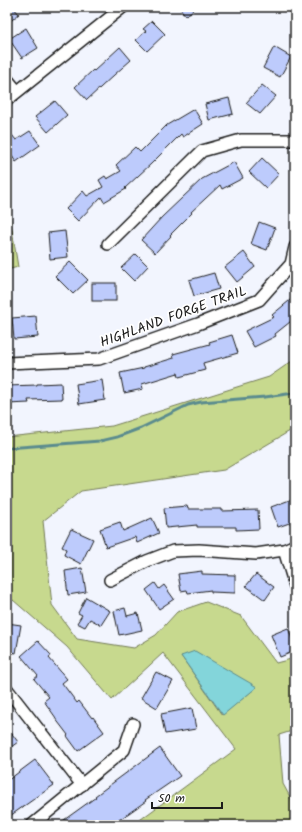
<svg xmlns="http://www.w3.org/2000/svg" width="302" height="832" font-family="Kalam,sans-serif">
<rect width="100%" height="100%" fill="#f2f5fe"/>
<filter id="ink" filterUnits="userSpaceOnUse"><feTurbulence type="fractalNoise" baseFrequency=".025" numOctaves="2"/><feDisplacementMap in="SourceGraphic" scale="8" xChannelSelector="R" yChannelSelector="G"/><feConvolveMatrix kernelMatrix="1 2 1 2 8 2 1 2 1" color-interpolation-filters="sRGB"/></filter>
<g filter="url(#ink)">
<g fill="#c7d98e" stroke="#727a55" fill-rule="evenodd">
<path d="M 10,217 L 18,267 L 7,270 L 7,219 Z"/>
<path d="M 295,359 L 295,428 L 224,470 L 81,491 L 43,521 L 52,605 L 77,639 L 134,648 L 156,635 L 177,612 L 206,602 L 241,616 L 276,663 L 295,658 L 295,730 L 279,735 L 283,784 L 295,806 L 295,825 L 133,825 L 236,749 L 163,653 L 112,700 L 67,647 L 13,600 L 7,604 L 7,437 L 112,426 L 269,377 ZM 181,656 L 257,687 L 222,715 Z"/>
</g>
<path fill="#83d5da" stroke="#5a8b8e" d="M 195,651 L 257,687 L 223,715 L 181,656 Z"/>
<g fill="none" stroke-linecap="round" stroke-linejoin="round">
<path stroke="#5a8b8e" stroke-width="3" d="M 7,448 L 100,441 L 117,437 L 141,428 L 188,405 L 201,402 L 265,397 L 295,393"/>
</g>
<g fill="#bdcbfc" stroke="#1c1c1c">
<path d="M 7,7 L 13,7 L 19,14 L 7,24 Z"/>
<path d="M 179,7 L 196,7 L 186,16 Z"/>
<path d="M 152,21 L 165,34 L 147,51 L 136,40 L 146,31 L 143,29 Z"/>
<path d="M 26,28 L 38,48 L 22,58 L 9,39 Z"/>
<path d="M 120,47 L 131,60 L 114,75 L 87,100 L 75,87 L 93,70 L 94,71 Z"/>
<path d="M 274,47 L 291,57 L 280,77 L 263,68 Z"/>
<path d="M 262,85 L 276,96 L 260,114 L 246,103 Z"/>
<path d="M 229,98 L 233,114 L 209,120 L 205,104 Z"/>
<path d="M 55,101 L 67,115 L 48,132 L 35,117 Z"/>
<path d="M 194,109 L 203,124 L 183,137 L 181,134 L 151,164 L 125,188 L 126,189 L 104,202 L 101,197 L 78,221 L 66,209 L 83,191 L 87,196 L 103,187 L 99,180 L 105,176 L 107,179 L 121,171 L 116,165 L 135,147 L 140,152 L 167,125 Z"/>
<path d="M 30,131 L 40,145 L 16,162 L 7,149 L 7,139 L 12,135 L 16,140 Z"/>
<path d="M 262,158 L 279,174 L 266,188 L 249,172 Z"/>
<path d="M 234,162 L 243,178 L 222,189 L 220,185 L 191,212 L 192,213 L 170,235 L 171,236 L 155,253 L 141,240 L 162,217 L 202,179 Z"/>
<path d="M 259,222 L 275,228 L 267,250 L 251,244 Z"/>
<path d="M 65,231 L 68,257 L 50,259 L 48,233 Z"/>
<path d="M 244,252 L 255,267 L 237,282 L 225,267 Z"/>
<path d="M 136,254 L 148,266 L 134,281 L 121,268 Z"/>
<path d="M 70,262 L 88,280 L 73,294 L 55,276 Z"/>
<path d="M 214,273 L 219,289 L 194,296 L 189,280 Z"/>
<rect x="92" y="283" width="24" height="18"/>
<path d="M 295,296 L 295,318 L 275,334 L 276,336 L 254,347 L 245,331 L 274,317 L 272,315 Z"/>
<path d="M 36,316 L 38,337 L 14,339 L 12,318 Z"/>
<path d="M 232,335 L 238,353 L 203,363 L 205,370 L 179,377 L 178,373 L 142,384 L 143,389 L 124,393 L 120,373 L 144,368 L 144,367 L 174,358 L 173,354 L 210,344 L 209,342 Z"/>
<path d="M 102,380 L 105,400 L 79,404 L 76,384 Z"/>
<path d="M 61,383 L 62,399 L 28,400 L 29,403 L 7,404 L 7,386 L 37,385 L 37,384 Z"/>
<path d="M 295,498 L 295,521 L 278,527 L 271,507 Z"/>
<path d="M 187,506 L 188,509 L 222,509 L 222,511 L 258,510 L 259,529 L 236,530 L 236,527 L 197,527 L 197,525 L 166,528 L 164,508 Z"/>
<path d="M 152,518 L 159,533 L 137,543 L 135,537 L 106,547 L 100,529 L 120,522 L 123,531 Z"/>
<path d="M 71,529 L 93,539 L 81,564 L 64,555 L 66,549 L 62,547 Z"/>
<path d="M 82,568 L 86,592 L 68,595 L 65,571 Z"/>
<path d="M 202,571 L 202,574 L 235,575 L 235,593 L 211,592 L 211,590 L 188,593 L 187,590 L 181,591 L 178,574 Z"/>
<path d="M 256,574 L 274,587 L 265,600 L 246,586 Z"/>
<path d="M 155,583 L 159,589 L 164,585 L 174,599 L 159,609 L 146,590 Z"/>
<path d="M 86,597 L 110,611 L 101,625 L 90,619 L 85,627 L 77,623 L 82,615 L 78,613 Z"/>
<path d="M 125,608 L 127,616 L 138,613 L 142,630 L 119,635 L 114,611 Z"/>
<path d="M 7,623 L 21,625 L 16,653 L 7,651 Z"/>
<path d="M 288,628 L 295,646 L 295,651 L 280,657 L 271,635 Z"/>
<path d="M 38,641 L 51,655 L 49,658 L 67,679 L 62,683 L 77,703 L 79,701 L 92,718 L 93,717 L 104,732 L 78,751 L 67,736 L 68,735 L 55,718 L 56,718 L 44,701 L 49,697 L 34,679 L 38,676 L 21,656 Z"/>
<path d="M 156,672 L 173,681 L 157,708 L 141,698 Z"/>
<path d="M 192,708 L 196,729 L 165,734 L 161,714 Z"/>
<path d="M 7,727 L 18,742 L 7,750 Z"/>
<path d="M 160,748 L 180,776 L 145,800 L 146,801 L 112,825 L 57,825 L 96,797 L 95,796 Z"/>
<path d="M 35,760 L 54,785 L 7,818 L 7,781 Z"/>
</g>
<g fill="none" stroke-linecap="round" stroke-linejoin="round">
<defs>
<g id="minor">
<path d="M 7,79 L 17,91"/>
<path d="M 7,100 L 123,7"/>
<path d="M 108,244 L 202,151 L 241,140 L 295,140"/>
<path d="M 7,363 L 99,359 L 198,324 L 259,300 L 291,264 L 295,247"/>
<path d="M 284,550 L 295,586"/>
<path d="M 110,580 L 147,561 L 173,551 L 199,550 L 256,554 L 284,550 L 295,545"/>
<path d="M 7,689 L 82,785"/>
<path d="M 32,825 L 124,750 L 133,724"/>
</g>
</defs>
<use href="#minor" stroke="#1c1c1c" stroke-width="14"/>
<use href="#minor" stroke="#fff" stroke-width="11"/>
</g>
</g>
<g text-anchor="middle" stroke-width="3.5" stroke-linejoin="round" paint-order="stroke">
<g font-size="14" fill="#1c1c1c" stroke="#fff">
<text transform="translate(173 316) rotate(-20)" y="5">HIGHLAND FORGE TRAIL</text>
</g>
</g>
<rect width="302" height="832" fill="none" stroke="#fff" stroke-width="24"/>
<rect x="12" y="12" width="278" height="808" fill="none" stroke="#1c1c1c" stroke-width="1.5" filter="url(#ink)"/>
<path d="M152 802v6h70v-6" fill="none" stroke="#1c1c1c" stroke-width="2"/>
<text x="158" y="802" font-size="12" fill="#1c1c1c" stroke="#ffffff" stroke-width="3" paint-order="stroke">50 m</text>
</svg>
